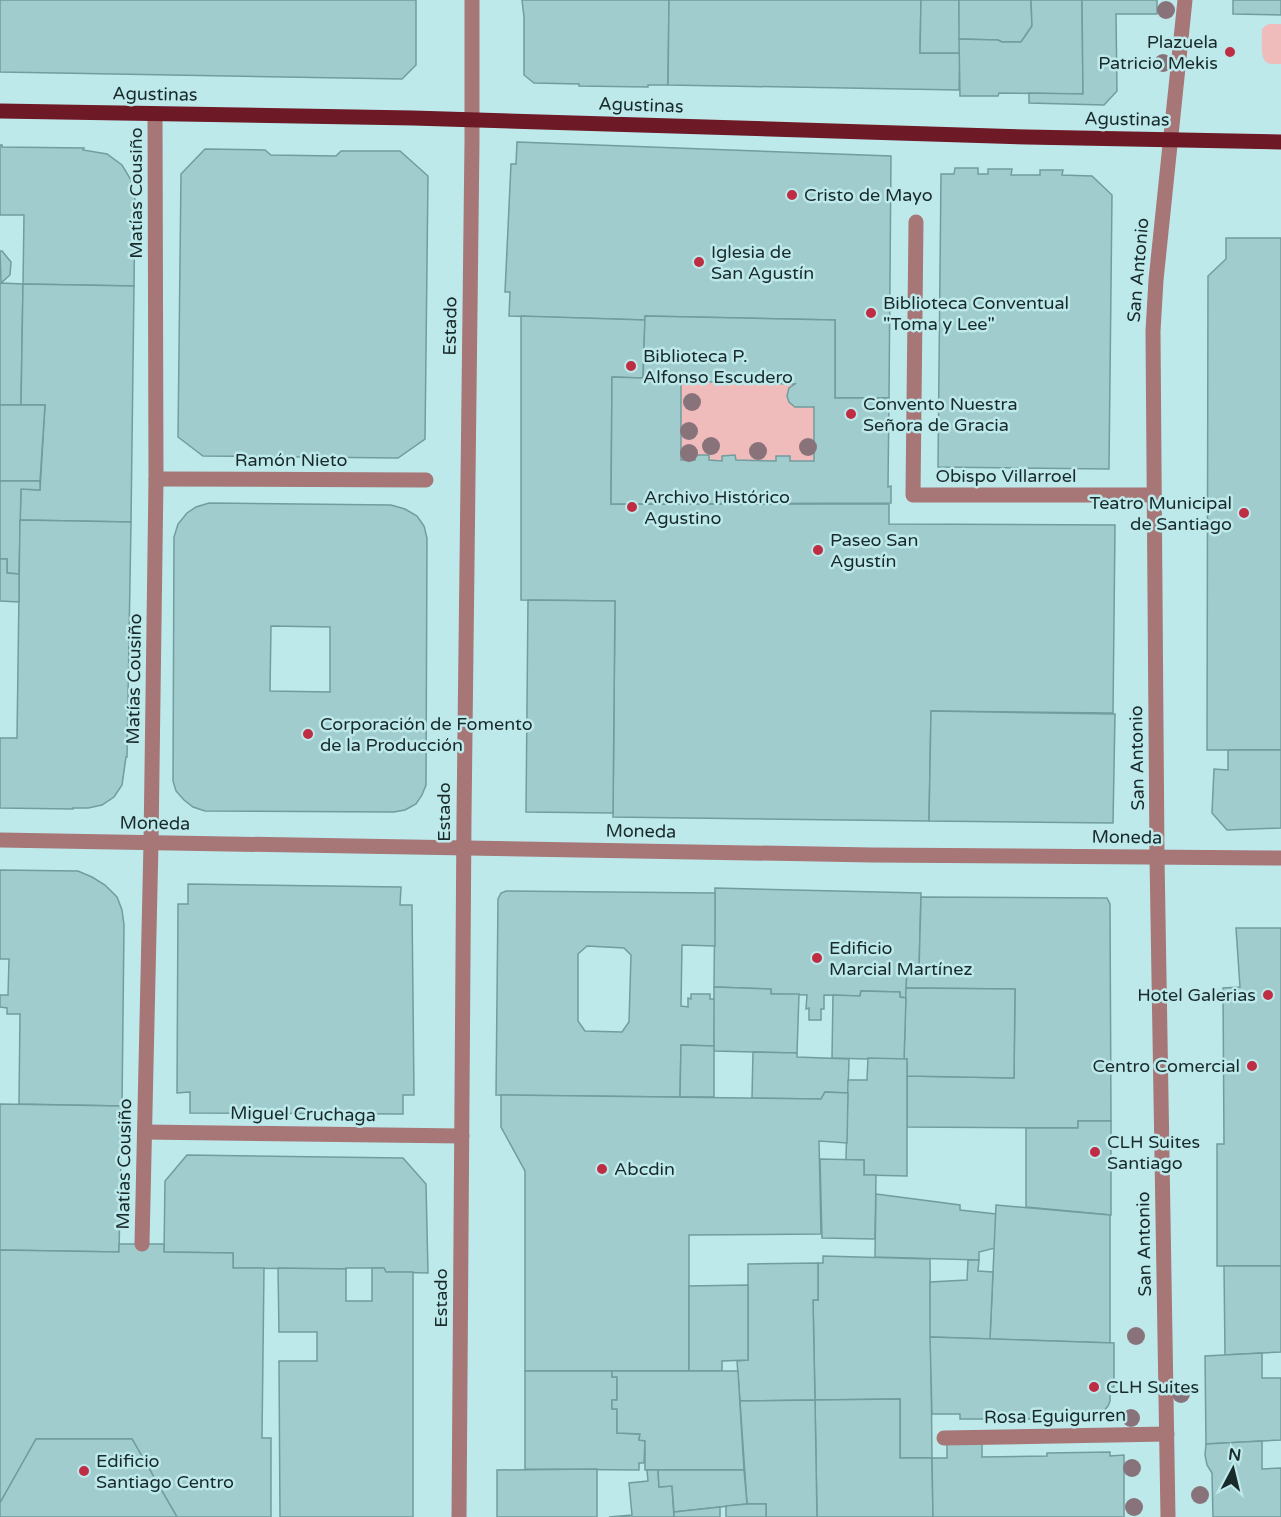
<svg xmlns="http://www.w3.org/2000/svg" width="1281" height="1517" font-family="'Varela Round',sans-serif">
<rect width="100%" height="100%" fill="#bee9eb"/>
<g fill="#efbbbb">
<path d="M 1269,24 L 1281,24 L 1281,64 C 1277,64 1270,65 1266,62 C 1260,58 1262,37 1262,29 L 1265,26 Z"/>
<path d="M 681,381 L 795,384 L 789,388 L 795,407 L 814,407 L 814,461 L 790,461 L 790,456 L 776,456 L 776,461 L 736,460 L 735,455 L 722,456 L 722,461 L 709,460 L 709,455 L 695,455 L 695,460 L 681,460 Z"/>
</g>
<g fill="#a1ccce" stroke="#729c9e" stroke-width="1.5" fill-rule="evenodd">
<path d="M 0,0 L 416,0 L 416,65 L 402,79 L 0,72 Z"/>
<path d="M 522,0 L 669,0 L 668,85 L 648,85 L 648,87 L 579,86 L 579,84 L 534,83 L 524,75 L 524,17 Z"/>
<path d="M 669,0 L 921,0 L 920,53 L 960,53 L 959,90 L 668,85 Z"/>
<path d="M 921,0 L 959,0 L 960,53 L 920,53 Z"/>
<path d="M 959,0 L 1031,0 L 1032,26 L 1021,42 L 1002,42 L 998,40 L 959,39 Z"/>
<path d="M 1031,0 L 1082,0 L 1083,94 L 999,93 L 998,96 L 960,96 L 959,39 L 998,40 L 1002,42 L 1021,42 L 1032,26 Z"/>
<path d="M 1082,0 L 1157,0 L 1157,14 L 1116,14 L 1117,91 L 1104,105 L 1029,103 L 1029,93 L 1083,94 Z"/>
<path d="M 1233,0 L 1281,0 L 1281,15 L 1233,14 Z"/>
<path d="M 517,142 L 891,156 L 889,398 L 835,398 L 835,320 L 645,316 L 645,320 L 509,316 L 510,292 L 505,292 L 511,164 L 516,164 Z"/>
<path d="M 0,145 L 2,145 L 2,147 L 84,148 L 83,150 L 107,154 L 122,165 L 131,180 L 135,200 L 134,286 L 23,284 L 24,215 L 0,215 Z"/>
<path d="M 205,149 L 265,150 L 271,155 L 336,156 L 341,151 L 400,151 L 428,176 L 425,439 L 398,458 L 203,456 L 178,437 L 181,174 Z"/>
<path d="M 955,168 L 978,168 L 978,174 L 988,174 L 988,169 L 1012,169 L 1011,175 L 1040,175 L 1040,170 L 1063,170 L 1062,175 L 1092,176 L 1112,195 L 1109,469 L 938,467 L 941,174 L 954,174 Z"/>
<path d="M 1226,238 L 1281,238 L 1281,750 L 1207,750 L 1208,276 L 1226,259 Z"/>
<path d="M 0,251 L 2,251 L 11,262 L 10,275 L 1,283 Z"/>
<path d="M 0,283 L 23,284 L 21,405 L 0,405 Z"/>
<path d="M 23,284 L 134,286 L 131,522 L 20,520 L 21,489 L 40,490 L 45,405 L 21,405 Z"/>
<path d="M 521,316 L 645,320 L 643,378 L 612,377 L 611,504 L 889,504 L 889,524 L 1115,525 L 1113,713 L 931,711 L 929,821 L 613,817 L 615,601 L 521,600 Z"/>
<path d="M 645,316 L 835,320 L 835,398 L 889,398 L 888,487 L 891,486 L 891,503 L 611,504 L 612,377 L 643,378 ZM 681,381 L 795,384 L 789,388 L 787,396 L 789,402 L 795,407 L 814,407 L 814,461 L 790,461 L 790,456 L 776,456 L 776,461 L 736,460 L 735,455 L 722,456 L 722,461 L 709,460 L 709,455 L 695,455 L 695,460 L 681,460 Z"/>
<path d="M 0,405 L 45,405 L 40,481 L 0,481 Z"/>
<path d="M 0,481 L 40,481 L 40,490 L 21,489 L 19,574 L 7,573 L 7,559 L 0,559 Z"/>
<path d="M 209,503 L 391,505 L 405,509 L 417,516 L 424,526 L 427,538 L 426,785 L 422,795 L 416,804 L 405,810 L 394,812 L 205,811 L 193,807 L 184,800 L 176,791 L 173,781 L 174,537 L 178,524 L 187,513 L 196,507 ZM 271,626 L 330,627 L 330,692 L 270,691 Z"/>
<path d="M 20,520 L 131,522 L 127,757 L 126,757 L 122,785 L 114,797 L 102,805 L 88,808 L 73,808 L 73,809 L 0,808 L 0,738 L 17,738 Z"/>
<path d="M 0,559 L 7,559 L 7,573 L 19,574 L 19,602 L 0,601 Z"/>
<path d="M 528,600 L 615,601 L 613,813 L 526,812 Z"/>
<path d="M 931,711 L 1115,714 L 1113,823 L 929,821 Z"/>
<path d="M 1228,750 L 1281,750 L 1281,828 L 1227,830 L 1212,813 L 1214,769 L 1228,770 Z"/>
<path d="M 0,870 L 78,871 L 92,877 L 105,885 L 117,897 L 122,910 L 124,925 L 122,1106 L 19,1104 L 20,1014 L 7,1014 L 7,1008 L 0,1007 L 0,995 L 8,995 L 9,959 L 0,959 Z"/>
<path d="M 188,884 L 401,887 L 400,905 L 412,905 L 414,1095 L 403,1095 L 403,1114 L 190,1113 L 190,1092 L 177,1093 L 178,904 L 188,904 Z"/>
<path d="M 715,888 L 921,893 L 919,970 L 907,970 L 906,998 L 900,997 L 900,992 L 861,991 L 860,996 L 824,995 L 824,1009 L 821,1009 L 821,1020 L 809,1020 L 809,1008 L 806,1009 L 807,995 L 771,994 L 771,989 L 714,987 Z"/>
<path d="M 506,891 L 715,893 L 715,946 L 682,945 L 681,1006 L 688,1007 L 688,998 L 691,999 L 691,994 L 710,994 L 710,999 L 715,999 L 714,1046 L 681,1045 L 680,1097 L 496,1095 L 498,899 L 501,893 ZM 587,946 L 624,948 L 631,955 L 629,1022 L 622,1032 L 585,1031 L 578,1021 L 578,954 Z"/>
<path d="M 921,897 L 1107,898 L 1110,904 L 1111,1121 L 1078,1121 L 1078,1128 L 907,1127 L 907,1076 L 1014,1078 L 1015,989 L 906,988 L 907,970 L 919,970 Z"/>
<path d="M 1236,928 L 1281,928 L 1281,1266 L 1217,1266 L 1217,1144 L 1224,1144 L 1223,988 L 1240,987 Z"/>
<path d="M 714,987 L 771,989 L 771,994 L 799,994 L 797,1053 L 714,1051 Z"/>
<path d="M 906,988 L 1015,989 L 1014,1078 L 907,1076 L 907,1059 L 904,1060 Z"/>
<path d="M 861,991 L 900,992 L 900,997 L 906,998 L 904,1060 L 832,1058 L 833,995 L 860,996 Z"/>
<path d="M 681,1045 L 714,1046 L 714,1097 L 680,1097 Z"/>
<path d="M 753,1052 L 797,1053 L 797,1057 L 849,1059 L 848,1093 L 825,1092 L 821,1099 L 752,1098 Z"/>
<path d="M 868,1058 L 907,1059 L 907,1176 L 864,1175 L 864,1160 L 846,1160 L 848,1080 L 867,1080 Z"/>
<path d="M 825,1092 L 848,1093 L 847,1143 L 819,1141 L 821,1234 L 689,1235 L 689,1371 L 525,1371 L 525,1171 L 501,1127 L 501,1095 L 821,1099 Z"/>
<path d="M 0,1104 L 122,1106 L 119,1252 L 0,1250 Z"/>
<path d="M 1078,1121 L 1111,1121 L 1111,1215 L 1026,1207 L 1026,1128 L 1078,1128 Z"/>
<path d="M 187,1155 L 403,1158 L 426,1184 L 428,1273 L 386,1272 L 384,1268 L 346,1268 L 346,1269 L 233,1268 L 233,1253 L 164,1252 L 165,1181 Z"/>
<path d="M 820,1159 L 864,1160 L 864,1175 L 876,1175 L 875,1239 L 822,1238 Z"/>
<path d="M 876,1194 L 960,1205 L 960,1210 L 996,1214 L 995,1248 L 979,1252 L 979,1260 L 875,1257 Z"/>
<path d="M 996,1205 L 1110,1215 L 1110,1343 L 990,1339 Z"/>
<path d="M 119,1244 L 164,1244 L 164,1252 L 233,1253 L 233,1268 L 264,1268 L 262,1438 L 271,1438 L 271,1517 L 177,1517 L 132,1439 L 36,1439 L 0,1503 L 0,1250 L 119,1252 Z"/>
<path d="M 823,1256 L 930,1259 L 932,1458 L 900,1458 L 900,1399 L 815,1400 L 813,1300 L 818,1300 L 818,1263 L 823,1263 Z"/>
<path d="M 968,1260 L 979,1260 L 978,1271 L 993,1272 L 990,1339 L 930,1337 L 930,1282 L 967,1280 Z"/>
<path d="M 818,1263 L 818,1300 L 813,1300 L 815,1400 L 740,1401 L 737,1361 L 748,1360 L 748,1264 Z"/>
<path d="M 1224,1266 L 1281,1266 L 1281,1352 L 1225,1355 Z"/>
<path d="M 278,1268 L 346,1269 L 346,1301 L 372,1301 L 372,1268 L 384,1268 L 386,1272 L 413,1272 L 413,1517 L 280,1517 L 279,1361 L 317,1361 L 317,1332 L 279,1332 Z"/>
<path d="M 748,1285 L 748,1360 L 722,1361 L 722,1371 L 689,1371 L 689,1286 Z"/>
<path d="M 930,1337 L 1114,1343 L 1114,1387 L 1110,1387 L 1110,1401 L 1108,1406 L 1100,1415 L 1094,1417 L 1082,1417 L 1083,1419 L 960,1419 L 960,1414 L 932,1414 Z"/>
<path d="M 1262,1353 L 1262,1378 L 1281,1378 L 1281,1440 L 1206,1444 L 1205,1356 Z"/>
<path d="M 525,1371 L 612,1371 L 612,1377 L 617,1377 L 617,1400 L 612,1400 L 612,1409 L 617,1409 L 617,1433 L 640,1434 L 639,1440 L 645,1441 L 644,1463 L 639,1463 L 639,1470 L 525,1469 Z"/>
<path d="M 612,1371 L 738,1371 L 744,1470 L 645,1470 L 645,1441 L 639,1440 L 640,1434 L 617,1433 L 617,1409 L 612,1409 L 612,1400 L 617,1400 L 617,1377 L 612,1377 Z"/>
<path d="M 900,1399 L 900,1458 L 932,1458 L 933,1517 L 817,1517 L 815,1400 Z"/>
<path d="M 815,1400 L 817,1517 L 766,1517 L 766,1504 L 747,1504 L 740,1401 Z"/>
<path d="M 36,1439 L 132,1439 L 177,1517 L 0,1517 L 0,1503 Z"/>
<path d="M 1262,1441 L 1262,1469 L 1281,1468 L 1281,1517 L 1213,1517 L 1212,1473 L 1207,1465 L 1205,1455 L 1206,1444 Z"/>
<path d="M 947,1444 L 982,1444 L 982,1457 L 1047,1456 L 1047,1453 L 1110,1452 L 1110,1456 L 1124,1455 L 1124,1517 L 933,1517 L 932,1458 L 947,1458 Z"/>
<path d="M 597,1469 L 597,1517 L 497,1517 L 497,1470 Z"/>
<path d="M 647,1470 L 658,1470 L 659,1487 L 672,1486 L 674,1517 L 609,1517 L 632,1515 L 629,1483 L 648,1481 Z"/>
<path d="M 658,1470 L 744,1470 L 747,1504 L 674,1512 L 672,1486 L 659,1487 Z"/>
<path d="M 747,1504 L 766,1504 L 766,1517 L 726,1517 L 726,1506 Z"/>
<path d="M 720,1507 L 720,1517 L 674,1517 L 674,1512 Z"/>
</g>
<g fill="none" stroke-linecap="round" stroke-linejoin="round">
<g stroke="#a77677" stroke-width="15">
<path d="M 916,222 L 913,495 L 1154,495"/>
<path d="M 156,479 L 426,480"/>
<path d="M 0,840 L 872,855 L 1281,858"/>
<path d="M 145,1132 L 462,1136"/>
<path d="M 142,1244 L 151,843 L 156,479 L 155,114"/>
<path d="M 944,1438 L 1167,1434"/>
<path d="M 459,1517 L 464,818 L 472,141 L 472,0"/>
<path d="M 1168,1517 L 1157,857 L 1153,331 L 1156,280 L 1185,0"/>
</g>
<path stroke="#6d1926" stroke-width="15" d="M 0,111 L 413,118 L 1027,137 L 1281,142"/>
</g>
<g fill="#89737b">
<circle cx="1166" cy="10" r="9"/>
<circle cx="1163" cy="63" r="9"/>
<circle cx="692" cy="402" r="9"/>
<circle cx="689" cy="431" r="9"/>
<circle cx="711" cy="446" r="9"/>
<circle cx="808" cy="447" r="9"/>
<circle cx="758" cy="451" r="9"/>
<circle cx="689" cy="453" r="9"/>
<circle cx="1136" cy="1336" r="9"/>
<circle cx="1181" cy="1394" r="9"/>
<circle cx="1131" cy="1418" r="9"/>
<circle cx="1132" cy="1468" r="9"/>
<circle cx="1200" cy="1495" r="9"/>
<circle cx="1134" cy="1507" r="9"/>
</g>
<g fill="#be2d44" stroke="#bee9eb" stroke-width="2">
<circle cx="1230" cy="52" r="6"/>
<circle cx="792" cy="195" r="6"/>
<circle cx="699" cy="262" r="6"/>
<circle cx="871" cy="313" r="6"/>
<circle cx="631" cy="366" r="6"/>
<circle cx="851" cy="414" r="6"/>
<circle cx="632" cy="507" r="6"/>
<circle cx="1244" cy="513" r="6"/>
<circle cx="818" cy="550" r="6"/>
<circle cx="308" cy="734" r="6"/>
<circle cx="817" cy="958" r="6"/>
<circle cx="1268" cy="995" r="6"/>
<circle cx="1252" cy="1066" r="6"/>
<circle cx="1095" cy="1152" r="6"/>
<circle cx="602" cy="1169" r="6"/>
<circle cx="1094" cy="1387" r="6"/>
<circle cx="84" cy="1471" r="6"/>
</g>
<g text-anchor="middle" stroke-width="5" stroke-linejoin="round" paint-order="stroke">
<g font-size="18" fill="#192a2b" stroke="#bee9eb" text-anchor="start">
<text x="1218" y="48" text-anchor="end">Plazuela<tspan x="1218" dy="21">Patricio Mekis</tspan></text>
<text x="804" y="201">Cristo de Mayo</text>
<text x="711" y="258">Iglesia de<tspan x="711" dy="21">San Agustín</tspan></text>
<text x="883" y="309">Biblioteca Conventual<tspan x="883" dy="21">"Toma y Lee"</tspan></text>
<text x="643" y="362">Biblioteca P.<tspan x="643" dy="21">Alfonso Escudero</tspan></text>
<text x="863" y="410">Convento Nuestra<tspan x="863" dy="21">Señora de Gracia</tspan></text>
<text x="644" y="503">Archivo Histórico<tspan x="644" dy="21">Agustino</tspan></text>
<text x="1232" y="509" text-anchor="end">Teatro Municipal<tspan x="1232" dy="21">de Santiago</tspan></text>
<text x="830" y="546">Paseo San<tspan x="830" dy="21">Agustín</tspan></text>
<text x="320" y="730">Corporación de Fomento<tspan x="320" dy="21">de la Producción</tspan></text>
<text x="829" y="954">Edificio<tspan x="829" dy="21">Marcial Martínez</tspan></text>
<text x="1256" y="1001" text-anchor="end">Hotel Galerias</text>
<text x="1240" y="1072" text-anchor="end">Centro Comercial</text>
<text x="1107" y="1148">CLH Suites<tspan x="1107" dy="21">Santiago</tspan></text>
<text x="614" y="1175">Abcdin</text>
<text x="1106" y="1393">CLH Suites</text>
<text x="96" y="1467">Edificio<tspan x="96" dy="21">Santiago Centro</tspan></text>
</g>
<g font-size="18" fill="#192a2b" stroke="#bee9eb">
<text transform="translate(155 94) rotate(1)" y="6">Agustinas</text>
<text transform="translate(641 105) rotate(2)" y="6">Agustinas</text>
<text transform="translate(1127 119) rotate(1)" y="6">Agustinas</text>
<text transform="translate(136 193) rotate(-90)" y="6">Matías Cousiño</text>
<text transform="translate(1138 270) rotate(-85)" y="6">San Antonio</text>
<text transform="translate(450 326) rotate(-89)" y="6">Estado</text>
<text x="291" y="466">Ramón Nieto</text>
<text x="1006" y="482">Obispo Villarroel</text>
<text transform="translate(134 679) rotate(-89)" y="6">Matías Cousiño</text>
<text transform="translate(1137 758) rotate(-91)" y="6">San Antonio</text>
<text transform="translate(444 812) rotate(-90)" y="6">Estado</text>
<text transform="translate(155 823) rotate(1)" y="6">Moneda</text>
<text transform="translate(641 831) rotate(1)" y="6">Moneda</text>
<text transform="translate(1127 837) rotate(1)" y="6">Moneda</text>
<text transform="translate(303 1114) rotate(1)" y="6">Miguel Cruchaga</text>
<text transform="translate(124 1164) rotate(-89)" y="6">Matías Cousiño</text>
<text transform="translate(1144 1244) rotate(-91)" y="6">San Antonio</text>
<text transform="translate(441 1298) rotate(-90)" y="6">Estado</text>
<text transform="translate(1055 1416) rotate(-1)" y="6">Rosa Eguigurren</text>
</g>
</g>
<g transform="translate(1233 1469) rotate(7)" stroke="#bee9eb" stroke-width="4.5" paint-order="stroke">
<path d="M0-4.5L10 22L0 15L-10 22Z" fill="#192a2b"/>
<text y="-9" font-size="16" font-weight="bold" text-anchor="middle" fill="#192a2b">N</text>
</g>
</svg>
